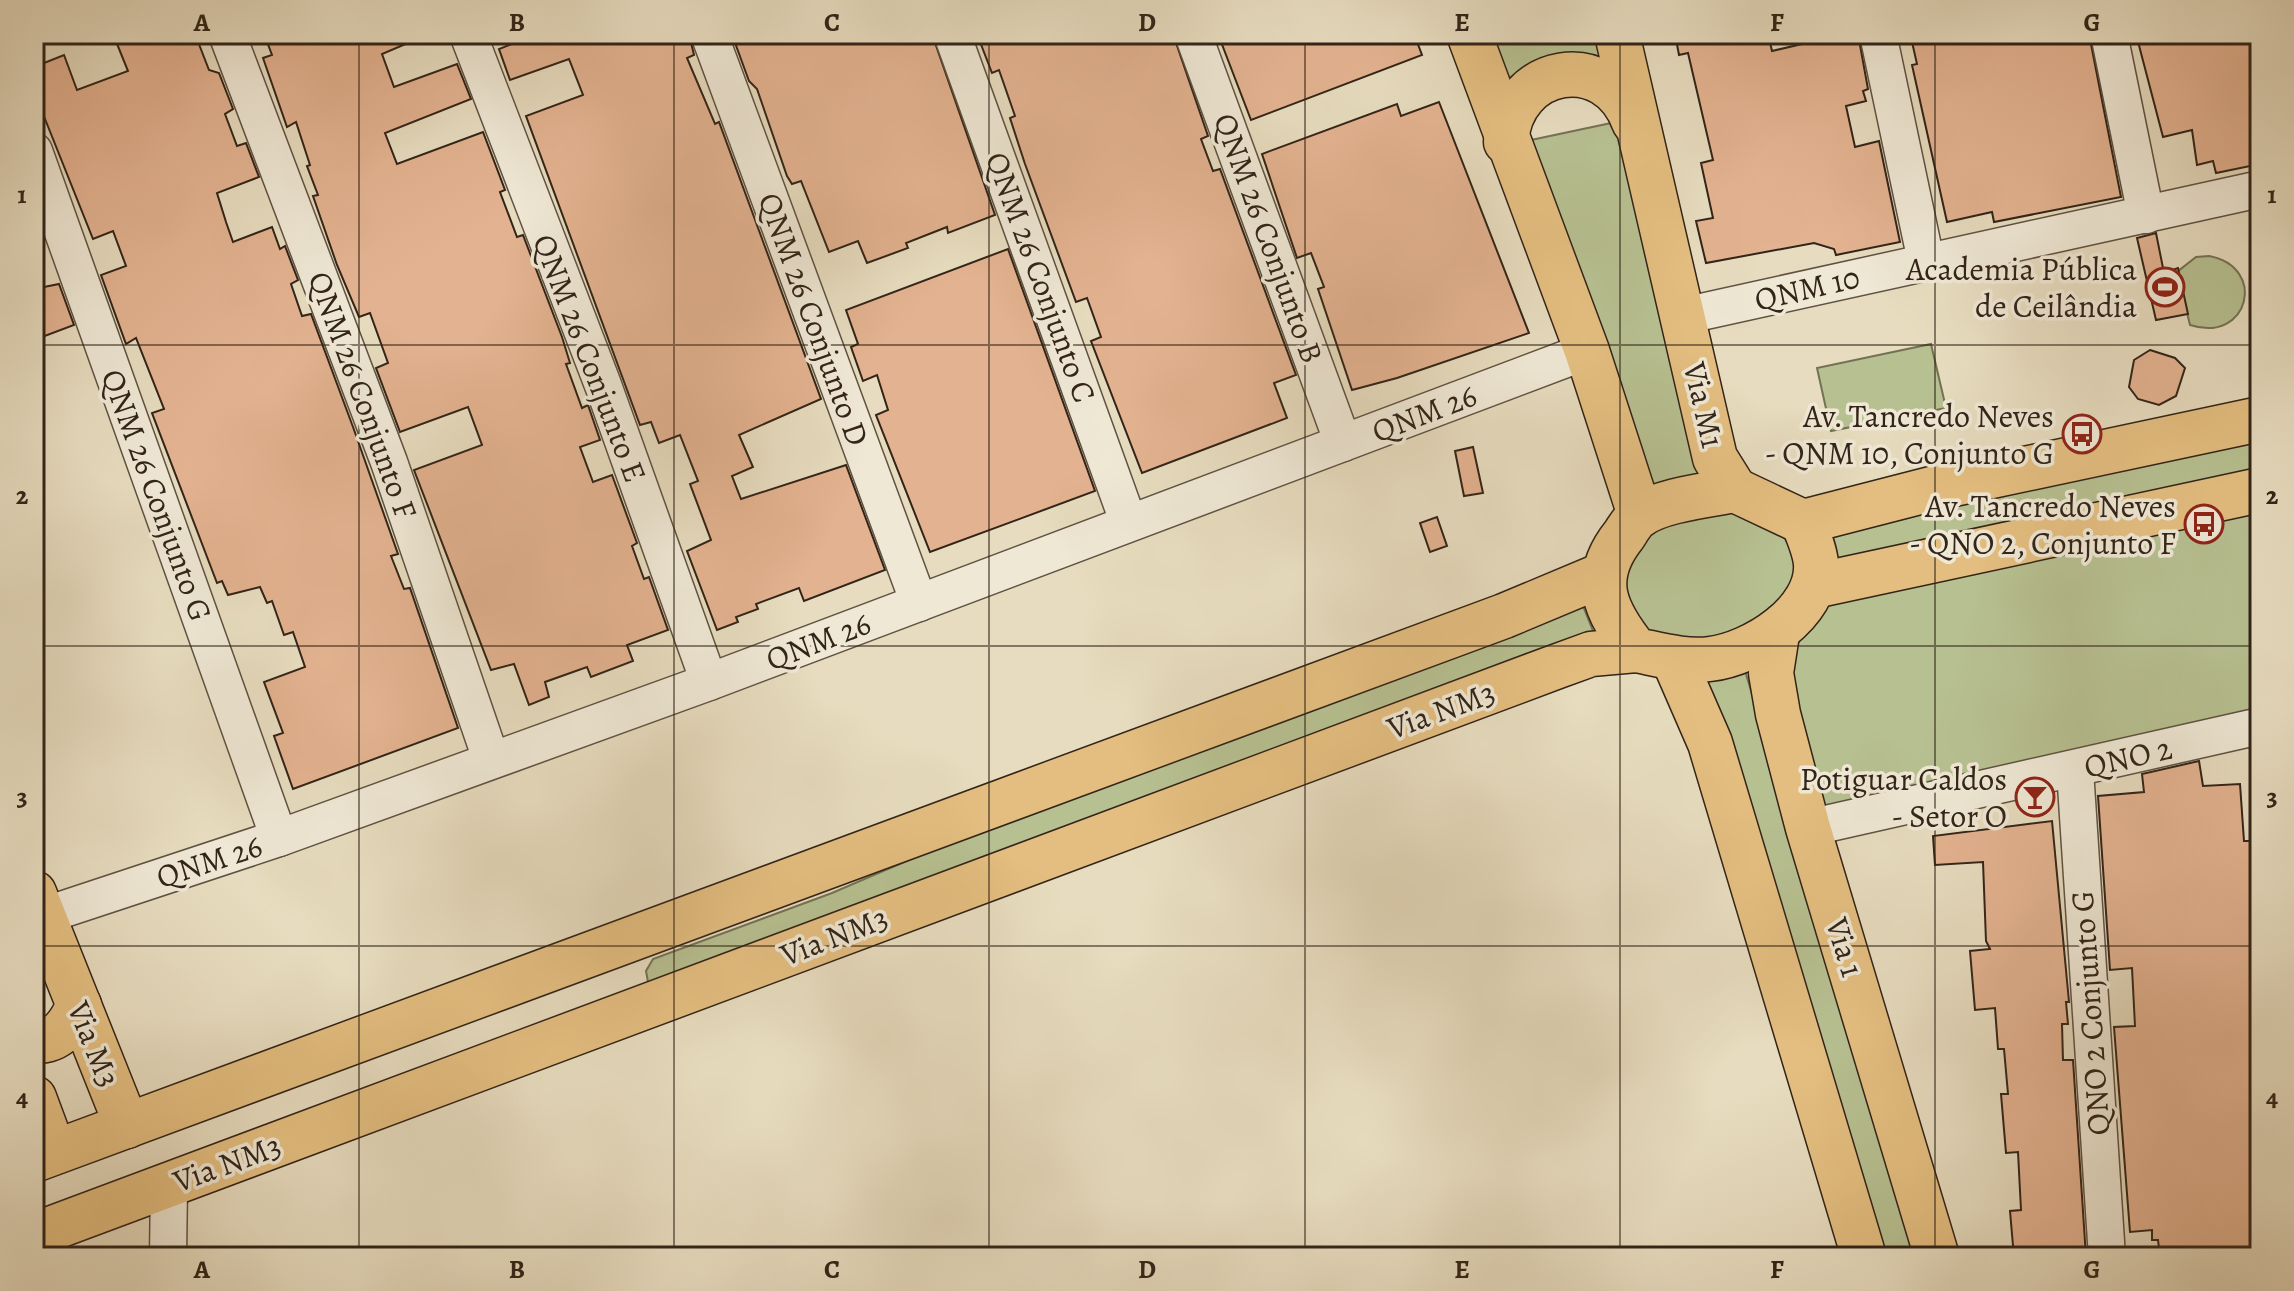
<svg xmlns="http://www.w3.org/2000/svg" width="2294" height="1291" font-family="Alegreya,serif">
<rect width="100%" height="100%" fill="#e7dcbf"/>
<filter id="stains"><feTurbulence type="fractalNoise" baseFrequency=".0025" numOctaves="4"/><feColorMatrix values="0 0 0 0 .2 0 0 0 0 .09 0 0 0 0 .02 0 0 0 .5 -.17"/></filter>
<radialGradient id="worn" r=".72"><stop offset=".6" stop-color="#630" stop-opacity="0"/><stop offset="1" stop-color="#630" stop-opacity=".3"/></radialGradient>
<g fill="#b7c091" stroke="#747254" stroke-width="2">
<path d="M 1482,34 L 1601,34 L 1606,56 L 1501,85 Z"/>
<path d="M 1616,122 L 1704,473 L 1651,486 L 1531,140 Z"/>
<path d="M 2209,256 C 2268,267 2249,344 2190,325 L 2177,272 L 2196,257 Z"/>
<path d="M 1931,344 L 1946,408 L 1831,431 L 1817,368 Z"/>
<path d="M 2260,438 L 2260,476 L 1833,569 L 1824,528 Z"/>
<path d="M 2260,504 L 2260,710 L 1823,808 L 1785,657 L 1830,599 Z"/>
<path d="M 1738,510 C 1751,518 1776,527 1785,539 C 1829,601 1707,656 1658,639 C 1647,635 1636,626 1626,620 L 1623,558 L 1663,523 Z"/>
<path d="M 1581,601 L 1597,641 L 657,986 L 648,982 L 646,971 L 653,959 L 832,893 L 1046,801 Z"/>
<path d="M 1745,671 L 1923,1257 L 1879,1257 L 1700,681 Z"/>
</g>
<g fill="#e3b290" stroke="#322418" stroke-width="2">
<path d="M 113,34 L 195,34 L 209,70 L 219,73 L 233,109 L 225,114 L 237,146 L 246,143 L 259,177 L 217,193 L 226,222 L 233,242 L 272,227 L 280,249 L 285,246 L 298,280 L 291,284 L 302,316 L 311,314 L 353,427 L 398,554 L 391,556 L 404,589 L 410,588 L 458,728 L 293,789 L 274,736 L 283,733 L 264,682 L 305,667 L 293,632 L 284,635 L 272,601 L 267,603 L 260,587 L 228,595 L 222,581 L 217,583 L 152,413 L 164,409 L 136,338 L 126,344 L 101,275 L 126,266 L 113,231 L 93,239 L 39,104 L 34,106 L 34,67 L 64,55 L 77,90 L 128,71 Z"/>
<path d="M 264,34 L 429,34 L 382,54 L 394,87 L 457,64 L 471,99 L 385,133 L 397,164 L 483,132 L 505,190 L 500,192 L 517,237 L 523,235 L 562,337 L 570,363 L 566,364 L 582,408 L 588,405 L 600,440 L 580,447 L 593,482 L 612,475 L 637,543 L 632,546 L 644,579 L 649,577 L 668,630 L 627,645 L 633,661 L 591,677 L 587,667 L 545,682 L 549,697 L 529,705 L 514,664 L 491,670 L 414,470 L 482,445 L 468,407 L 400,432 L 376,368 L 388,363 L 370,313 L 359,317 L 337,265 L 313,196 L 318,195 L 307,166 L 310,165 L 296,122 L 287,127 L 263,58 L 272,55 Z"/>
<path d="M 538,34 L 689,34 L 694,55 L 687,58 L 715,124 L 719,122 L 821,399 L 739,435 L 753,467 L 732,476 L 741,499 L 846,465 L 885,570 L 804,601 L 799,588 L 756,604 L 758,609 L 736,617 L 738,622 L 717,630 L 687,551 L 711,540 L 690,484 L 698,481 L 680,435 L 659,443 L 651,422 L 640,425 L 526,116 L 583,95 L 569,59 L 510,80 L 499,49 Z"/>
<path d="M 747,34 L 932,34 L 995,215 L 948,233 L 947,227 L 906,243 L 908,248 L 867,263 L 858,241 L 829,252 L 801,181 L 792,184 L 787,176 L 757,89 L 749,81 L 734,40 Z"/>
<path d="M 977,34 L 1173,34 L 1208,136 L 1201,139 L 1213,171 L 1220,169 L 1296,375 L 1274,383 L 1287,418 L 1142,473 L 1091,341 L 1101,337 L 1087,298 L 1076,302 L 1025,164 L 1010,118 L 1015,116 L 999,70 L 992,73 Z"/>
<path d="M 1218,34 L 1414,34 L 1422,55 L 1251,120 Z"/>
<path d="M 1675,34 L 1768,34 L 1772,51 L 1815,41 L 1814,34 L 1858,34 L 1868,89 L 1863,91 L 1866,101 L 1846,106 L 1855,147 L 1879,141 L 1900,242 L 1836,255 L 1834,249 L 1814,243 L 1706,263 L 1696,221 L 1713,218 L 1701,163 L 1713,160 L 1688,53 L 1679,55 Z"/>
<path d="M 1948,34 L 2089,34 L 2121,197 L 1994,222 L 1992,212 L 1947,222 L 1912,65 L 1917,64 L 1912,42 Z"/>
<path d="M 2136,34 L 2260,34 L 2260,164 L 2216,173 L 2213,161 L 2197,165 L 2192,130 L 2163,137 Z"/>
<path d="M 1439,102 L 1529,333 L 1397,378 L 1352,390 L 1318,289 L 1324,287 L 1311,253 L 1297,258 L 1262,154 L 1397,104 L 1401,116 Z"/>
<path d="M 2156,233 L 2164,273 L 2178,268 L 2188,314 L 2156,320 L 2137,238 Z"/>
<path d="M 1008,249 L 1095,491 L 930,552 L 876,415 L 888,410 L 877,375 L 863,381 L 851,347 L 858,344 L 846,310 Z"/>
<path d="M 59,284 L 74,325 L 34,340 L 34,289 Z"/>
<path d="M 2150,350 L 2175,358 L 2185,368 L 2176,396 L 2159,405 L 2138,399 L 2129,387 L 2134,360 Z"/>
<path d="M 1473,447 L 1483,493 L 1464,496 L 1455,451 Z"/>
<path d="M 1437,517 L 1447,546 L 1430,552 L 1420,523 Z"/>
<path d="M 2199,761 L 2203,786 L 2240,784 L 2244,841 L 2251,841 L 2260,940 L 2260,1251 L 2160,1257 L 2158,1240 L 2152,1240 L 2152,1230 L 2130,1232 L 2114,1027 L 2135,1026 L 2132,968 L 2110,970 L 2098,796 L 2144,792 L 2142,774 Z"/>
<path d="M 2052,821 L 2069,1002 L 2066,1002 L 2068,1024 L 2062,1024 L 2063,1060 L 2073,1060 L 2086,1257 L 2014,1257 L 2010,1211 L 2021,1210 L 2018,1152 L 2006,1153 L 2001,1094 L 2008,1094 L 2004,1049 L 1998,1049 L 1995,1008 L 1975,1010 L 1970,951 L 1990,949 L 1986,941 L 1983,862 L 1935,865 L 1933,836 Z"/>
</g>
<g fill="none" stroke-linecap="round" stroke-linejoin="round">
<defs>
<g id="minor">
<path d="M 227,34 L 389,462 L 491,759"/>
<path d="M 468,34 L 603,385 L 709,682"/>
<path d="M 709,34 L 919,603"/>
<path d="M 952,34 L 1128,521"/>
<path d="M 1193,34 L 1343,443"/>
<path d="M 1878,34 L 1926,261"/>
<path d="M 2109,34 L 2146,215"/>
<path d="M 34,151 L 279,838"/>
<path d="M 1683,316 L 2260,189"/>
<path d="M 2075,770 L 2107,1257"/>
<path d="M 1808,828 L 2260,726"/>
<path d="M 43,916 L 279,838 L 709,682 L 1587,351"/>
<path d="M 168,1257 L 169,1185"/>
</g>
<g id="major">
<path d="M 1469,34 L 1587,351 L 1640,515"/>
<path d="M 1617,34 L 1715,458 L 1735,490"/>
<path d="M 1506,142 C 1511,65 1607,48 1634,122"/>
<path d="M 1735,490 L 1803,522 C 1808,535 1815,550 1816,564 C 1819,613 1753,654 1710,659 C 1685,662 1661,655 1636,650 C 1605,611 1589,579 1624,535 C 1628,529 1633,520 1639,516 C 1660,500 1709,495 1735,490 Z"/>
<path d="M 1803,522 L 1935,488 L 2260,419"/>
<path d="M 1814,586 L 2260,490"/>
<path d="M 1777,634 L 1771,673 L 1778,714 L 1808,828 L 1937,1257"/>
<path d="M 1673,658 L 1710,743 L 1864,1257"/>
<path d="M 34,893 L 127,1126"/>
<path d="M 34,1041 C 59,1042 69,1026 79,1005"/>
<path d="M 34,1098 L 54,1152"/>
<path d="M 34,1160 L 1504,616 L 1602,575"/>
<path d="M 34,1235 L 1558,666 L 1591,654 L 1636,650"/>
</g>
</defs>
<use href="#minor" stroke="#5f5242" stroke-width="39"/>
<use href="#major" stroke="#322418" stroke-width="47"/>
<use href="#minor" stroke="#efe8d5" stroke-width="36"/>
<use href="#major" stroke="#e4be80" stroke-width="44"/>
</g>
<path fill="none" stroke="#322418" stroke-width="2" stroke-opacity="0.55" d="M 359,34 L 359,1257M 674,34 L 674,1257M 989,34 L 989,1257M 1305,34 L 1305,1257M 1620,34 L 1620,1257M 1935,34 L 1935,1257M 34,345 L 2260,345M 34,646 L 2260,646M 34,946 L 2260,946"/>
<defs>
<symbol id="stadium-ring" viewBox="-11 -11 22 22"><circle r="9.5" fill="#efe8d5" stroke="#8f2418" stroke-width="1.5"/><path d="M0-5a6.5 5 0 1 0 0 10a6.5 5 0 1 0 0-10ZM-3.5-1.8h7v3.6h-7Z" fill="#8f2418"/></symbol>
<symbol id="bus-ring" viewBox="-11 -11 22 22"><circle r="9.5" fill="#efe8d5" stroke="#8f2418" stroke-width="1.5"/><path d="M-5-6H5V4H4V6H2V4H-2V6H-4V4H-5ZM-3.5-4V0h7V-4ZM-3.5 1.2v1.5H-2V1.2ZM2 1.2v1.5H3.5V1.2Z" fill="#8f2418"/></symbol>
<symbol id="bar-ring" viewBox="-11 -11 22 22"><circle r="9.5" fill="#efe8d5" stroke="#8f2418" stroke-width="1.5"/><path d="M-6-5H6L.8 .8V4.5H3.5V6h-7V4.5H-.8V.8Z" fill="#8f2418"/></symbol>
</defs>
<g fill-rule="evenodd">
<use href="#stadium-ring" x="2143" y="265" width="44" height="44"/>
<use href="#bus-ring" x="2060" y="412" width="44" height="44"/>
<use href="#bus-ring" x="2182" y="502" width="44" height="44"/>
<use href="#bar-ring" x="2013" y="775" width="44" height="44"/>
</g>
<g text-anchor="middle" stroke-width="7" stroke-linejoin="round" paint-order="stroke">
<g font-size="32" fill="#322418" stroke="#efe8d5">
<text transform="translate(1269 238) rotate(70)" y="11">QNM 26 Conjunto B</text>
<text transform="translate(1041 277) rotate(70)" y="11">QNM 26 Conjunto C</text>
<text transform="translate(1807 288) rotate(-13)" y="11">QNM 10</text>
<text transform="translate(814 319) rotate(70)" y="11">QNM 26 Conjunto D</text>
<text transform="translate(590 358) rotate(69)" y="11">QNM 26 Conjunto E</text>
<text transform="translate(363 395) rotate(70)" y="11">QNM 26 Conjunto F</text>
<text transform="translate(1704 405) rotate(77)" y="11">Via M1</text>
<text transform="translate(1424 413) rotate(-21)" y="11">QNM 26</text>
<text transform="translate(157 495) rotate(70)" y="11">QNM 26 Conjunto G</text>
<text transform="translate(818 641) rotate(-21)" y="11">QNM 26</text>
<text transform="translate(1441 710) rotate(-20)" y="11">Via NM3</text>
<text transform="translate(2128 757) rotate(-13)" y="11">QNO 2</text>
<text transform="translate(209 861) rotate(-18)" y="11">QNM 26</text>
<text transform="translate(834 936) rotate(-21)" y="11">Via NM3</text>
<text transform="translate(1845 947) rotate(73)" y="11">Via 1</text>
<text transform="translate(2090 1013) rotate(-94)" y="11">QNO 2 Conjunto G</text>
<text transform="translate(94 1044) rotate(68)" y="11">Via M3</text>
<text transform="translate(227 1163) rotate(-20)" y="11">Via NM3</text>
</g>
<g font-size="32" fill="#322418" stroke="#efe8d5" text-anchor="end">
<text x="2137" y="280">Academia Pública<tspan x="2137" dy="37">de Ceilândia</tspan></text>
<text x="2054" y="427">Av. Tancredo Neves<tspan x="2054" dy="37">- QNM 10, Conjunto G</tspan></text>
<text x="2176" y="517">Av. Tancredo Neves<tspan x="2176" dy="37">- QNO 2, Conjunto F</tspan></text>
<text x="2007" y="790">Potiguar Caldos<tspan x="2007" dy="37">- Setor O</tspan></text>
</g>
</g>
<rect width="2294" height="1291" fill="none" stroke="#e7dcbf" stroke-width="88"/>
<rect x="44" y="44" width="2206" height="1203" fill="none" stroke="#322418" stroke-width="3"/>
<g font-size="26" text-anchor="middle" font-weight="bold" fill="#322418">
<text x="202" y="31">A</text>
<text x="517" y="31">B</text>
<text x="832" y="31">C</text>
<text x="1147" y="31">D</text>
<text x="1462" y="31">E</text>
<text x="1777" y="31">F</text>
<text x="2092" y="31">G</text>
<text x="22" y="203">1</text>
<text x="2272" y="203">1</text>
<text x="22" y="504">2</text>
<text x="2272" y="504">2</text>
<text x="22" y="805">3</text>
<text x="2272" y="805">3</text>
<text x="22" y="1106">4</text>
<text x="2272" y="1106">4</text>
<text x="202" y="1278">A</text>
<text x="517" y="1278">B</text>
<text x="832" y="1278">C</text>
<text x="1147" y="1278">D</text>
<text x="1462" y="1278">E</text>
<text x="1777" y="1278">F</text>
<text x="2092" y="1278">G</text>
</g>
<rect width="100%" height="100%" filter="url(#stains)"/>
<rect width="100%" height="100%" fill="url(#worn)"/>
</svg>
